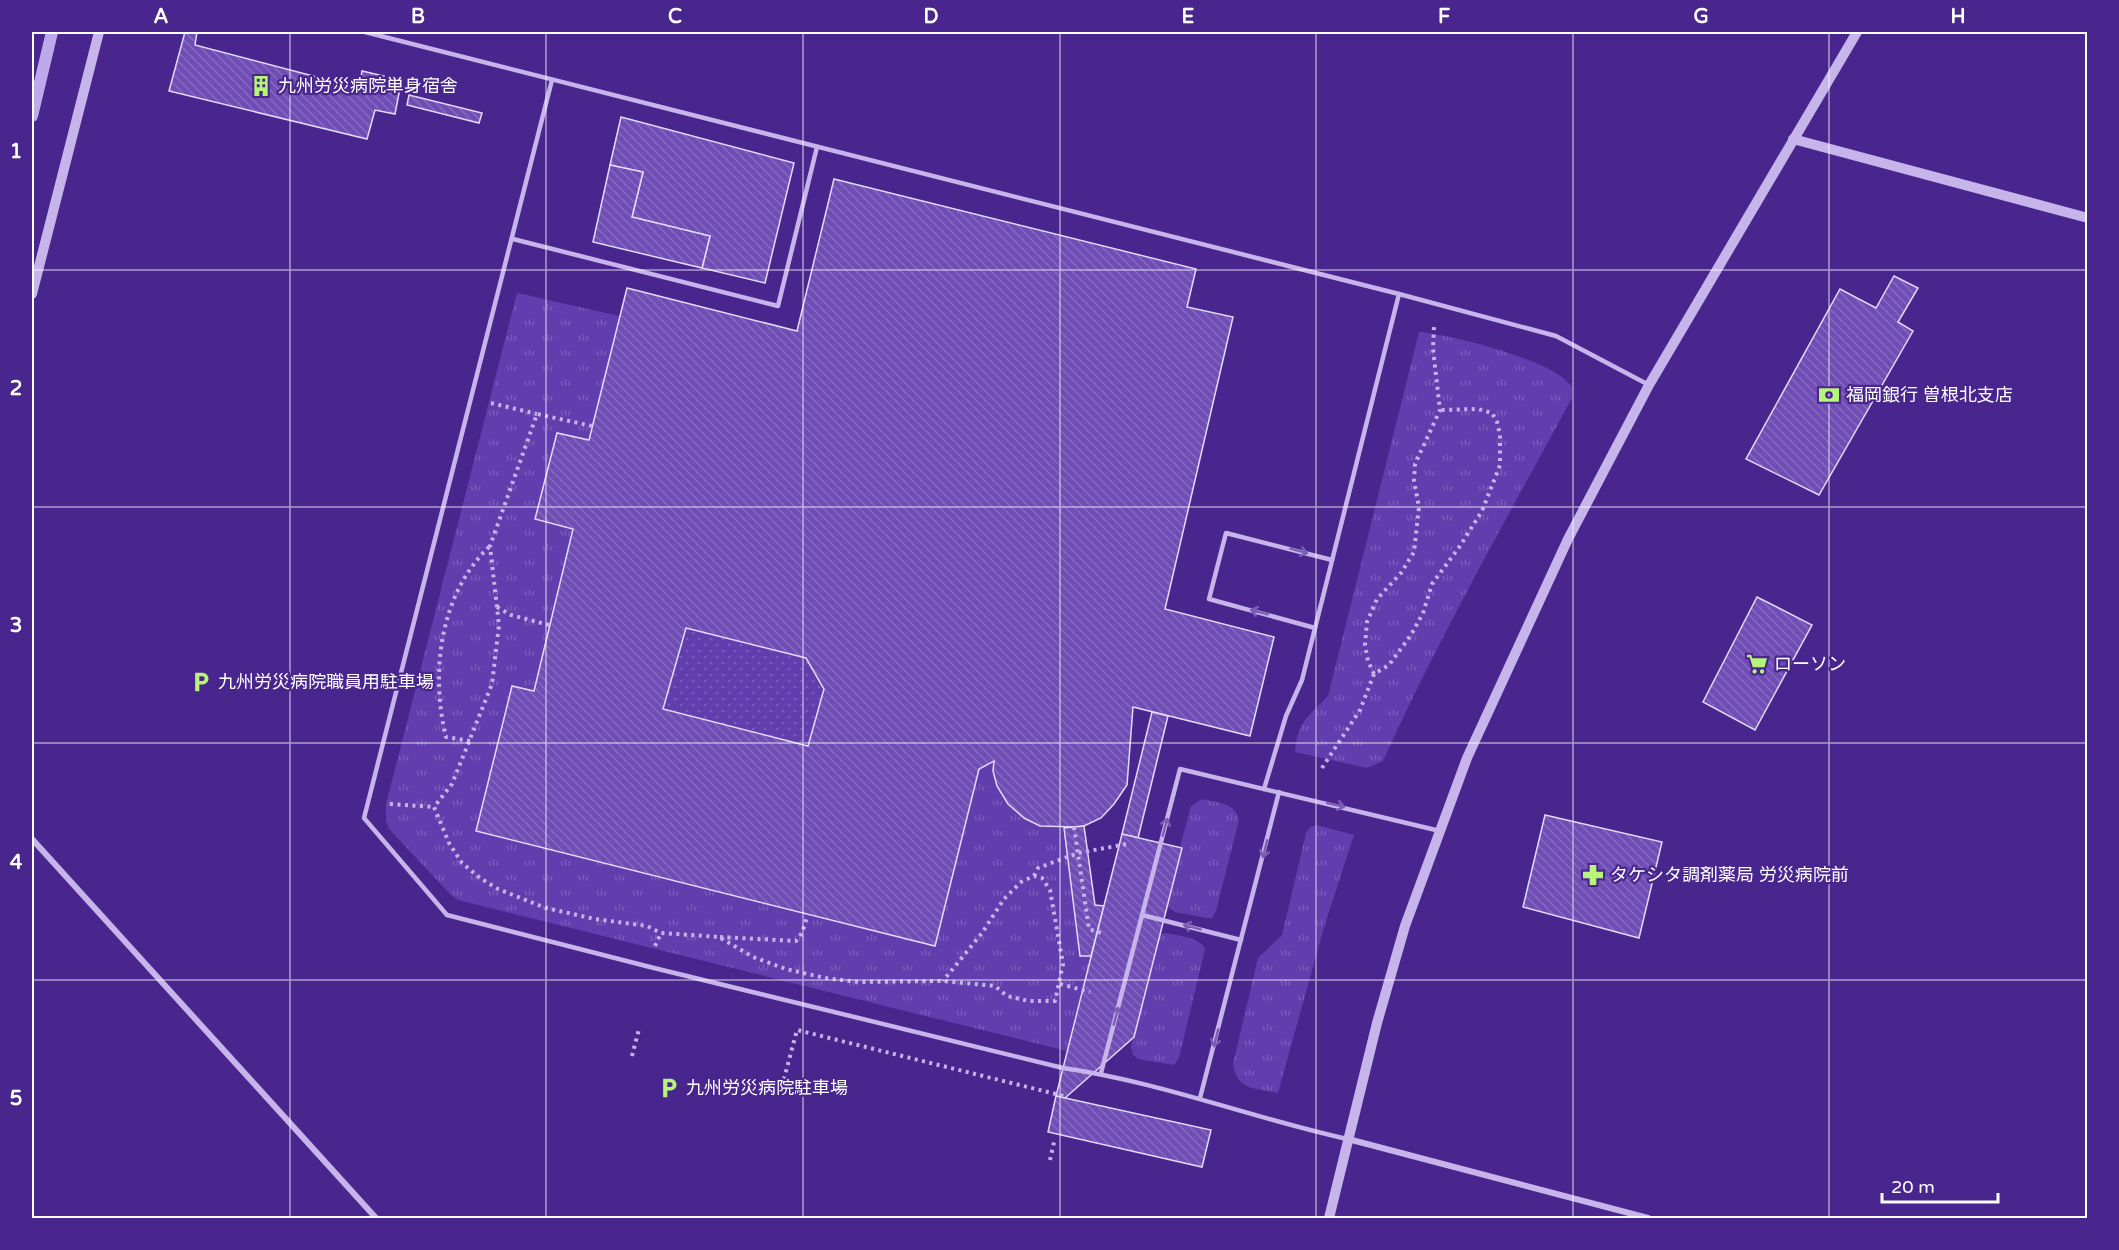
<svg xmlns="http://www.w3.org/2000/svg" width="2119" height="1250" font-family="'Varela Round','Noto Sans JP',sans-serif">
<defs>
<pattern id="grass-tufts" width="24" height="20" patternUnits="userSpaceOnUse" patternTransform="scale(1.5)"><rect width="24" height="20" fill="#623dad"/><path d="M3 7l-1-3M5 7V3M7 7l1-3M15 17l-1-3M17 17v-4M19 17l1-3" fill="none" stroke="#7a5ab9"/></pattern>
<pattern id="park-dots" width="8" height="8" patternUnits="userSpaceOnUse" patternTransform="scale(1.5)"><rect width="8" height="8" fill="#623dad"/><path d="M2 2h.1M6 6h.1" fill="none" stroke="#7a5ab9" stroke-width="1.8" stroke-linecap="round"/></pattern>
<pattern id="building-back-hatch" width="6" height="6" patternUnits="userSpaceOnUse" patternTransform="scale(1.5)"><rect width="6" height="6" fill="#704db5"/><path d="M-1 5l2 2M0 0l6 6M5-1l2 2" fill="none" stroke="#8568c0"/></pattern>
</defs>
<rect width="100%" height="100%" fill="#49258e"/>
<g fill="url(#grass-tufts)">
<path d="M 517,293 L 619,316 L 589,440 L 557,433 L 535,519 L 573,529 L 534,691 L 512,687 L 476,830 L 935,946 L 979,769 L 994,761 L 993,771 L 997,786 L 1040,826 L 1064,828 L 1080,956 L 1091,956 L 1067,1051 L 458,900 L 450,894 L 389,829 L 386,821 L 386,804 Z"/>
<path d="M 1419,332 C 1448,334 1560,361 1572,388 C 1572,389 1572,396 1572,398 C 1507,518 1439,637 1383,761 L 1367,768 L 1295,752 C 1298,721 1308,717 1328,696 Z"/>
<path d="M 1202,799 C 1218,803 1235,802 1239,820 L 1216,911 L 1212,918 L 1207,918 L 1175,912 L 1168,907 L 1166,899 L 1191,806 Z"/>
<path d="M 1317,825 L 1354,835 L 1324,927 L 1278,1093 C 1256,1088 1237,1091 1233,1064 L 1258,958 L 1282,935 L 1306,833 L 1310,827 Z"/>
<path d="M 1166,933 C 1178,936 1200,937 1205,949 L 1179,1058 L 1174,1065 L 1138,1059 L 1133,1055 L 1131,1046 L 1158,938 L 1160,934 Z"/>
</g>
<path fill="url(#park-dots)" d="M 686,628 L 806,658 L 824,689 L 808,746 L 663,709 Z"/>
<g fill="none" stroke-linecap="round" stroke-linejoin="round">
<path stroke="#bea9ec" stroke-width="12" d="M 32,116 L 52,32"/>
</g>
<g fill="url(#building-back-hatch)" stroke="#e4d9f8" stroke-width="1.5" fill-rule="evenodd">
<path d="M 185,32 L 197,32 L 195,45 L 359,88 L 362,71 L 384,76 L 383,84 L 400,88 L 395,114 L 375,110 L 367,139 L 169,91 Z"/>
<path d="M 409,95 L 482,113 L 479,123 L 407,105 Z"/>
<path d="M 621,117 L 794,163 L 765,283 L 702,268 L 710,236 L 632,217 L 643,172 L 610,165 Z"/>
<path d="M 610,165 L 643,172 L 632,217 L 710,236 L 702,268 L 593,242 Z"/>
<path d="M 834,179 L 1196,269 L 1187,307 L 1233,317 L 1165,609 L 1274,637 L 1250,736 L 1133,707 L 1127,785 L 1114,804 L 1101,818 L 1084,826 L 1074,827 L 1040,826 L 1024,818 L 1008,804 L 997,786 L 993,771 L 994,761 L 979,769 L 935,946 L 476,831 L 512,686 L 534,691 L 573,529 L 535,519 L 557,433 L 589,440 L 627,288 L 797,331 ZM 686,628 L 806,658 L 824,689 L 808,746 L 663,709 Z"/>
<path d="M 1894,276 L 1918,288 L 1898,322 L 1913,331 L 1819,495 L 1746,459 L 1840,289 L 1876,308 Z"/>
<path d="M 1757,597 L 1812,625 L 1755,730 L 1703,702 Z"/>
<path d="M 1152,712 L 1168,716 L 1138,838 L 1122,834 Z"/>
<path d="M 1545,815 L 1662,842 L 1639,938 L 1523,907 Z"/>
<path d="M 1084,826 L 1095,905 L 1104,906 L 1091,956 L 1080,956 L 1064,828 Z"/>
<path d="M 1122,834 L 1182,848 L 1134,1037 L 1065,1098 L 1056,1096 Z"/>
<path d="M 1056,1096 L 1211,1130 L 1202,1167 L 1048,1132 Z"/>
</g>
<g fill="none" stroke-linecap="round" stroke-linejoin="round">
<g stroke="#c7b4eb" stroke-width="4" stroke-dasharray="3 4.5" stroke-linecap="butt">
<path d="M 491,403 L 537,414"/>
<path d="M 592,426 L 537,414 L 490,546 L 499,625 L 492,684 L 452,784 L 434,807 L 449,843 L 462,863 L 480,878 L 498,889 L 546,908 L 595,919 L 647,926 L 661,933 L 719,937 L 753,957 L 786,969 L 825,978 L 859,982 L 943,981 L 995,986 L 1007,996 L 1029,1001 L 1055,1001 L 1063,964 L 1050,890 L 1042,878 L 1034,876 L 1021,882 L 1004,899 L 982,933 L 943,981"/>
<path d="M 497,607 L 511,615 L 549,625"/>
<path d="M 1374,674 L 1368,661 L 1365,645 L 1367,622 L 1377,599 L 1401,573 L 1414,552 L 1419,507 L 1414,481 L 1415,464 L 1440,410 L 1433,349 L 1434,327"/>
<path d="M 470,741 L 446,737 C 430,672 440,593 490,546"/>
<path d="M 1322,768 L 1360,710 L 1374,674 L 1389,665 L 1411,635 L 1423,613 L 1432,584 L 1460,546 L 1482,511 L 1500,465 L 1500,435 L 1497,422 L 1492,413 L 1478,409 L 1440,410"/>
<path d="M 390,804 L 434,807"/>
<path d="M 1074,827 L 1089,929 L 1104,934"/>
<path d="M 1034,876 L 1038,868 L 1078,853 L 1127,844"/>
<path d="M 720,937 L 796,941 L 802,933 L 808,914"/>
<path d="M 655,946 L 661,933"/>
<path d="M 1060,984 L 1090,992"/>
<path d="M 632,1056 L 639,1029"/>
<path d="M 780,1094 L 797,1030 L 1064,1096"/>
<path d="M 1050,1160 L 1055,1138"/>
</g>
<g stroke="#c7b4eb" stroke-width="4.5">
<path d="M 365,32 L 1399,294 L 1556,336 L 1649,385"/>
<path d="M 552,80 L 364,818 L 447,915 L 650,967 L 1063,1068 C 1160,1082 1252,1118 1347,1139"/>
<path d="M 513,239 L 778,306 L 817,147"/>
<path d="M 1315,628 L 1209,599 L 1226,533 L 1332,560"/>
<path d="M 1264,789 L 1286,716 L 1302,680 L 1399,294"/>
<path d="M 1142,915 L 1241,940"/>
<path d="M 1101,1073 L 1180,769 L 1440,831"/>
<path d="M 1200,1098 L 1279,792"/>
</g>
<g stroke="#c7b4eb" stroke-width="6">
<path d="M 32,839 L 376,1218"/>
<path d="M 1348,1139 L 1648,1218"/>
</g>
<g stroke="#c7b4eb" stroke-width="10">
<path d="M 1793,139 L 2088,218"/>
<path d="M 32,294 L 99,32"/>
<path d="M 1329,1218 L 1377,1023 L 1405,926 L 1467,758 L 1568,539 L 1649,385 L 1857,32"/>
</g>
</g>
<defs><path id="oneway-shaft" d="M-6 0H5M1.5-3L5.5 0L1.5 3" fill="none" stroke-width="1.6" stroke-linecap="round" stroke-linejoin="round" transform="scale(1.5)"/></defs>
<g stroke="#7b5eb3">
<use href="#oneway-shaft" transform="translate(1299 551) rotate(15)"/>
<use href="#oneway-shaft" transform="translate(1259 612) rotate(-165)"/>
<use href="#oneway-shaft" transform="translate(1336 805) rotate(13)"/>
<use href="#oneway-shaft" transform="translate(1165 827) rotate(-75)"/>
<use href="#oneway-shaft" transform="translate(1265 849) rotate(104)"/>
<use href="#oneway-shaft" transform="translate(1192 927) rotate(-165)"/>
<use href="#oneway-shaft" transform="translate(1116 1016) rotate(-75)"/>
<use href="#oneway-shaft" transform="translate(1216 1038) rotate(105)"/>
</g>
<path fill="none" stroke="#fff" stroke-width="1.5" stroke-opacity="0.55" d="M 290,32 L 290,1218M 546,32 L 546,1218M 803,32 L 803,1218M 1060,32 L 1060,1218M 1316,32 L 1316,1218M 1573,32 L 1573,1218M 1829,32 L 1829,1218M 32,270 L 2088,270M 32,507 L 2088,507M 32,743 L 2088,743M 32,980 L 2088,980"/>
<defs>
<symbol id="building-bare" viewBox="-9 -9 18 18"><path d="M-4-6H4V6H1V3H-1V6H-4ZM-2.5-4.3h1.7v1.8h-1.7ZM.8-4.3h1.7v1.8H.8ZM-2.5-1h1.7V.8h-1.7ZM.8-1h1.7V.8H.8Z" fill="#b7f578" stroke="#49258e" stroke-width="2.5" paint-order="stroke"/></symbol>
<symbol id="bank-bare" viewBox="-9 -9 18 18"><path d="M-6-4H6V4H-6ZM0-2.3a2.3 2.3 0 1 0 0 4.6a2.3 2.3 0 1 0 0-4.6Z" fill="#b7f578" stroke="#49258e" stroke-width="2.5" paint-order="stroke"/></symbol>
<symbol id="supermarket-bare" viewBox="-9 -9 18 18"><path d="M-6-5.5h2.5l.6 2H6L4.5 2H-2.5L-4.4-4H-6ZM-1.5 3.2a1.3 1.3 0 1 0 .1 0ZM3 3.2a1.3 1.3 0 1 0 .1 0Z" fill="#b7f578" stroke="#49258e" stroke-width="2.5" paint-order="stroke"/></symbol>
<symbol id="parking-bare" viewBox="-9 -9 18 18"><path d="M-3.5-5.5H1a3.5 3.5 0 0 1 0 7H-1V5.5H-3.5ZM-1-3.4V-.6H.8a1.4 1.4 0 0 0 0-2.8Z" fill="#b7f578" stroke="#49258e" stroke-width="2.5" paint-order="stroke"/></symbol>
<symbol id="pharmacy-bare" viewBox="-9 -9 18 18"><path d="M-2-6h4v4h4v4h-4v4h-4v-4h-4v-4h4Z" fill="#b7f578" stroke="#49258e" stroke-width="2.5" paint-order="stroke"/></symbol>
</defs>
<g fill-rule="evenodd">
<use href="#building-bare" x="246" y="71" width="30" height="30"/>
<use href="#bank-bare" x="1814" y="380" width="30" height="30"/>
<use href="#supermarket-bare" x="1742" y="649" width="30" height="30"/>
<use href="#parking-bare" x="186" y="667" width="30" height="30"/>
<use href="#pharmacy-bare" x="1578" y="860" width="30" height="30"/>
<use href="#parking-bare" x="654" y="1073" width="30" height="30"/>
</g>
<g text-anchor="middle" stroke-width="4.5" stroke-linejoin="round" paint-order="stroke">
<g font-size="18" fill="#fff" stroke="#49258e" text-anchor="start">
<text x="278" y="92">九州労災病院単身宿舎</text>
<text x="1846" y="401">福岡銀行 曽根北支店</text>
<text x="1774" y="670">ローソン</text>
<text x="218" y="688">九州労災病院職員用駐車場</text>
<text x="1610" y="881">タケシタ調剤薬局 労災病院前</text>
<text x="686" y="1094">九州労災病院駐車場</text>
</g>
</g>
<rect width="2119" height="1250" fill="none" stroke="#49258e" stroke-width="66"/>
<path d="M1882 1193v9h116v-9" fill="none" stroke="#ffffff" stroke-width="3"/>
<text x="1891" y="1193" font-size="18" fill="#ffffff" stroke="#49258e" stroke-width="4.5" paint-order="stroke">20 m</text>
<rect x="33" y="33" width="2053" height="1184" fill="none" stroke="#fff" stroke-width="2"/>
<g font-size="20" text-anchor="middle" font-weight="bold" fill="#fff">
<text x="161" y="23">A</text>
<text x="418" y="23">B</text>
<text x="675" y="23">C</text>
<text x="931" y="23">D</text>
<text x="1188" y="23">E</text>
<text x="1444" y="23">F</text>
<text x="1701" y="23">G</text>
<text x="1958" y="23">H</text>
<text x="16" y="158">1</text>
<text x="16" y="395">2</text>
<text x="16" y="632">3</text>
<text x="16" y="869">4</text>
<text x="16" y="1105">5</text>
</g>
</svg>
